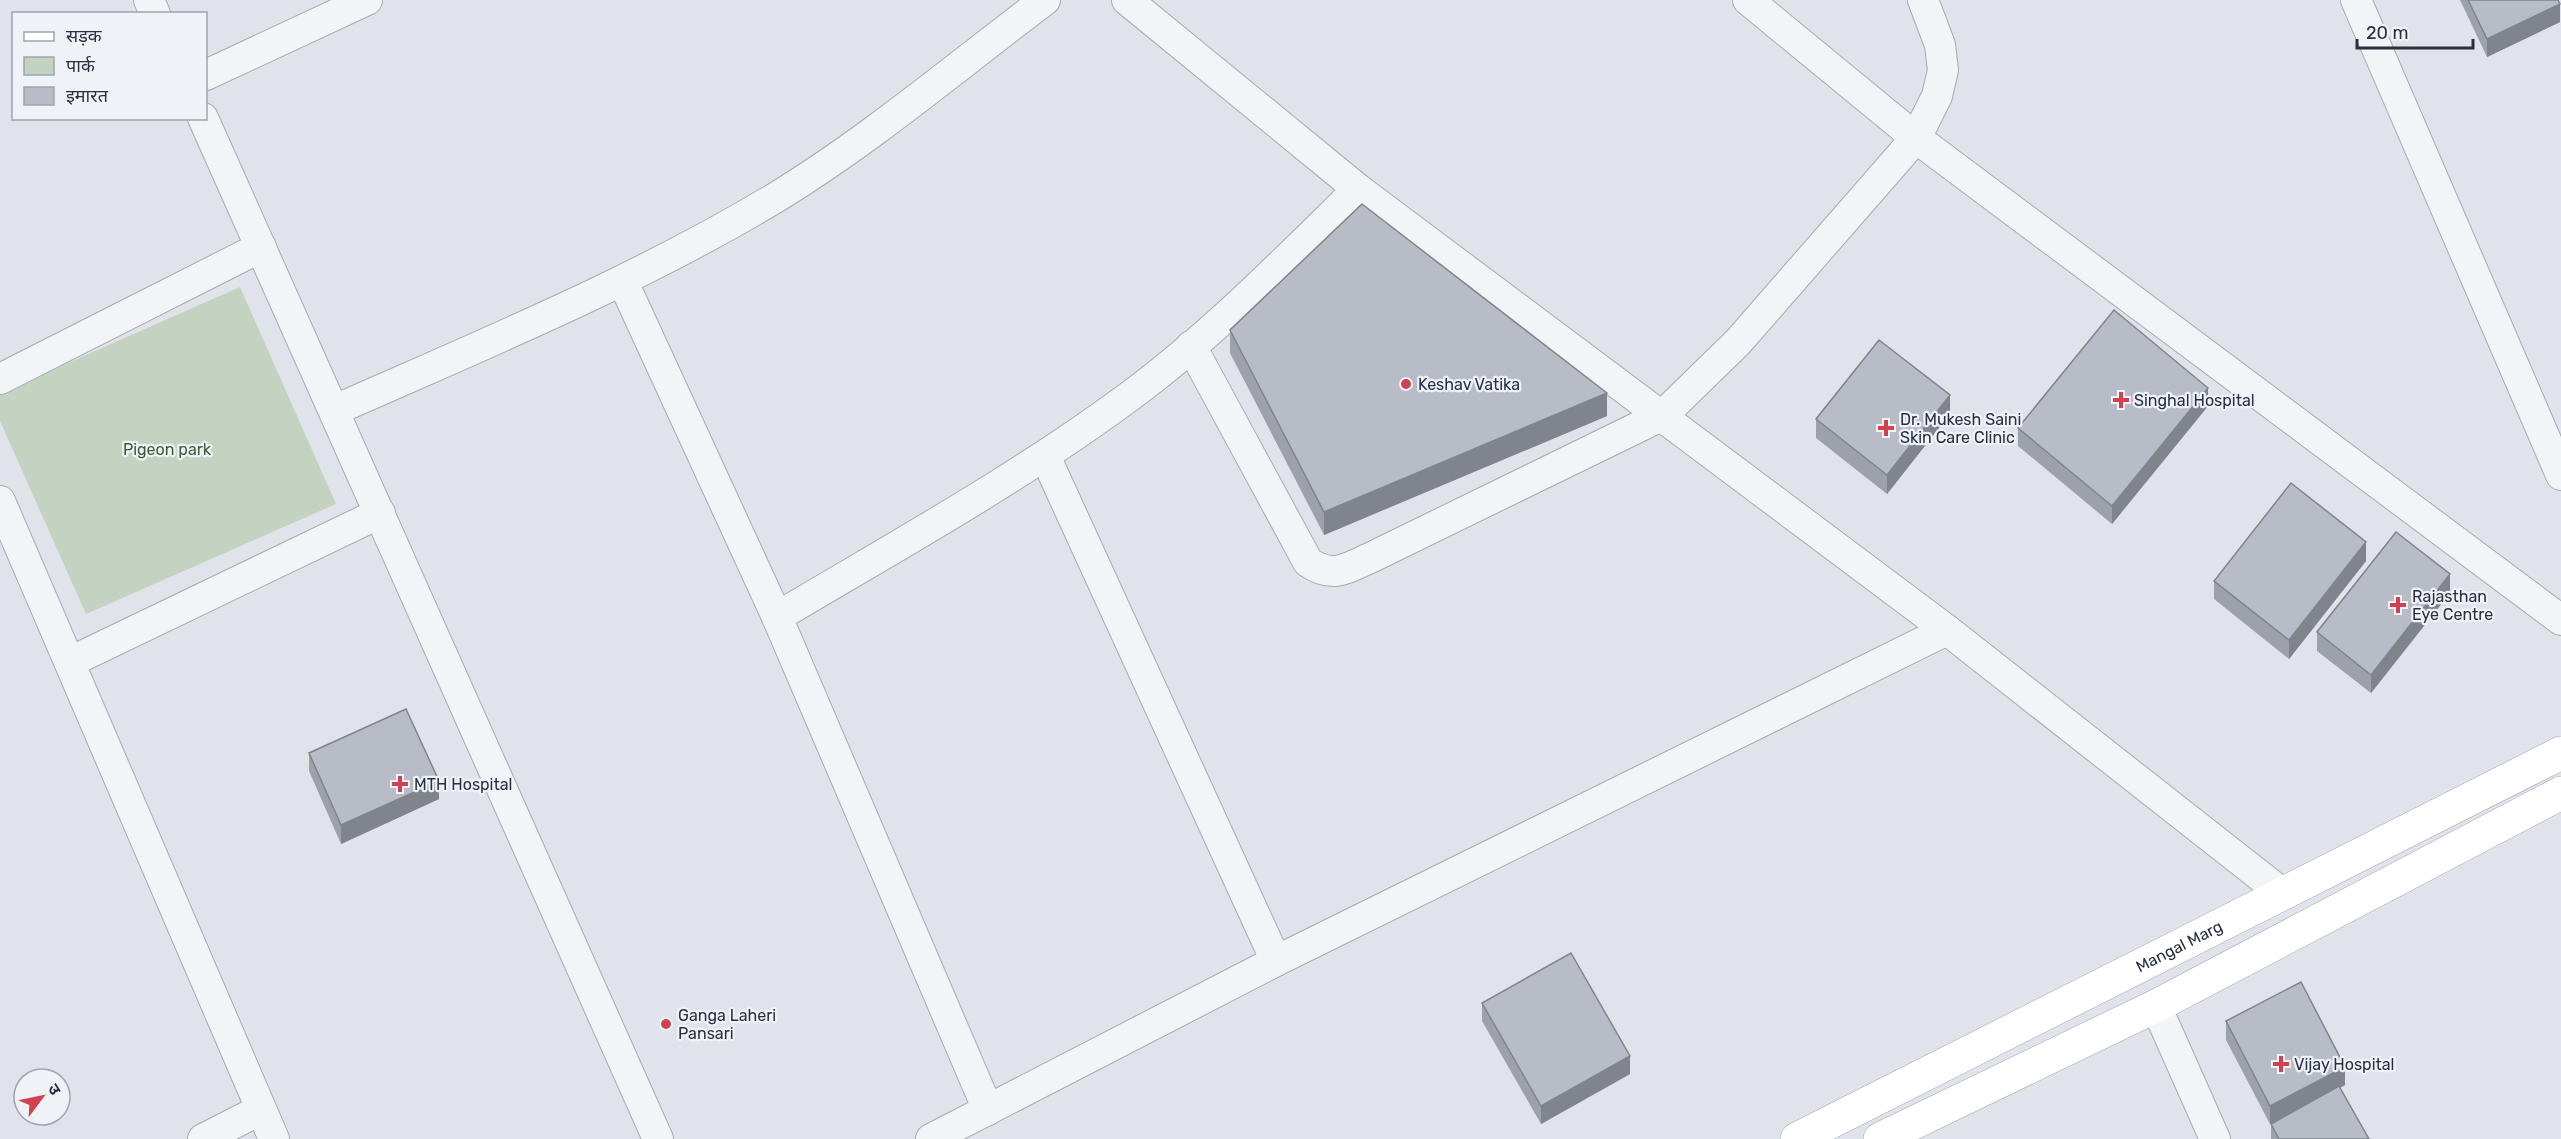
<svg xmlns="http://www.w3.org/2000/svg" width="2561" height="1139" font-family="Rubik,'Noto Sans Devanagari',sans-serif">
<rect width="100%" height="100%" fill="#e0e3e9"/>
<path fill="#c4d3c1" d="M 240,287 L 336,504 L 86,614 L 0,421 L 0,393 Z"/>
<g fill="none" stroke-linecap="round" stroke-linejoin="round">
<defs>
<g id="street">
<path d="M 149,0 L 155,14"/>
<path d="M 1127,0 L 1358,189 L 1947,630"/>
<path d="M 1748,0 L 1916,138 L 2561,620"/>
<path d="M 2356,0 L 2561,475"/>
<path d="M 206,75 L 367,0"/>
<path d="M 203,118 L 658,1139"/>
<path d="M 623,282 L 777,617 L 988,1110"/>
<path d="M 1191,346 L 1308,562 C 1333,579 1345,569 1370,558 L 1663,415 L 1738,342 L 1916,138 L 1937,96 L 1943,70 L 1940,45 L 1923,0"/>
<path d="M 0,379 L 261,247"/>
<path d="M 335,410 C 484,344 635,282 775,198 C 870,140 956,67 1045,0"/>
<path d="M 1045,456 L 1276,961"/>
<path d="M 0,501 L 274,1139"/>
<path d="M 777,617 C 896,546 1018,479 1130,396 C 1212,335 1285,261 1358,189"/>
<path d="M 70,662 L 380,513"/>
<path d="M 2156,1006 L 2215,1139"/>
<path d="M 203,1139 L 260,1110"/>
<path d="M 931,1139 L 1276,961 L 1947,630 L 2283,894"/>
</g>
<g id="primary">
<path id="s1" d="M 1797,1139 L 2561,753"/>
<path d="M 1880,1139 L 2156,1006 L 2561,793"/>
</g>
</defs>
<use href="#street" stroke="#a5aab3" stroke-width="32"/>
<use href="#primary" stroke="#9fa6b5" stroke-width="34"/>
<use href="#street" stroke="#f3f4f7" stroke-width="30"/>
<use href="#primary" stroke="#fff" stroke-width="33"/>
</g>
<g fill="#9da2aa">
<path d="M 2460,0 L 2558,0 L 2560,22 L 2487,57 Z"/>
<path d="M 1230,330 L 1607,416 L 1324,535 L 1230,353 Z"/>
<path d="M 2208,406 L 2112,524 L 2018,446 L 2018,428 Z"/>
<path d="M 1950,414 L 1887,494 L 1816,438 L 1816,419 Z"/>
<path d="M 2366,561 L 2289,659 L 2214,599 L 2214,581 Z"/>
<path d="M 2450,593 L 2371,693 L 2317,651 L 2317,632 Z"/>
<path d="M 309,753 L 439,799 L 341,844 L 309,771 Z"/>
<path d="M 1482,1003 L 1630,1074 L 1541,1124 L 1482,1021 Z"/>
<path d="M 2226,1021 L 2345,1085 L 2340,1088 L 2369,1139 L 2271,1139 L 2271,1124 L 2281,1119 L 2270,1124 L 2226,1040 Z"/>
</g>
<g fill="#80848b">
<path d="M 2560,4 L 2560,22 L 2487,57 L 2487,39 Z"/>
<path d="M 2208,388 L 2208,406 L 2112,524 L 2112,506 Z"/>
<path d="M 1607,393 L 1607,416 L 1324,535 L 1324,512 Z"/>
<path d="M 1950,395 L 1950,414 L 1887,494 L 1887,475 Z"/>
<path d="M 2366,542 L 2366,561 L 2289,659 L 2289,640 Z"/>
<path d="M 2450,574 L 2450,593 L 2371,693 L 2371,675 Z"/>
<path d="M 439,781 L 439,799 L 341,844 L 341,825 Z"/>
<path d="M 1630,1056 L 1630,1074 L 1541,1124 L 1541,1106 Z"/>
<path d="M 2345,1067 L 2345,1085 L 2270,1124 L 2270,1106 Z"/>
</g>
<g fill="#b7bcc6" stroke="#80848b" stroke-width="1.5">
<path d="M 2468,0 L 2558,0 L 2560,4 L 2487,39 Z"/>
<path d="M 1362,204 L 1607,393 L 1324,512 L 1230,330 Z"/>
<path d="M 2114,310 L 2208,388 L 2112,506 L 2018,428 Z"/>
<path d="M 1879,340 L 1950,395 L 1887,475 L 1816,419 Z"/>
<path d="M 2291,483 L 2366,542 L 2289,640 L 2214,581 Z"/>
<path d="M 2396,532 L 2450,574 L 2371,675 L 2317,632 Z"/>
<path d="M 406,709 L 439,781 L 341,825 L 309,753 Z"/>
<path d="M 1571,953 L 1630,1056 L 1541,1106 L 1482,1003 Z"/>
<path d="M 2301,982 L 2345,1067 L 2270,1106 L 2226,1021 Z"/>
<path d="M 2339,1086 L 2369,1139 L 2279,1139 L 2271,1124 Z"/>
</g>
<g fill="#d1424f" stroke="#eff2f7" stroke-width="2">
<circle cx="1406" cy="384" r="6"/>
<path d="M2118 391h6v6h6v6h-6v6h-6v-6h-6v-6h6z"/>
<path d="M1883 419h6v6h6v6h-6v6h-6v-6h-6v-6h6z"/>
<path d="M2395 596h6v6h6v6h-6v6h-6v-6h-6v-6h6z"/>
<path d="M397 775h6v6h6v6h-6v6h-6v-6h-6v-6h6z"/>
<circle cx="666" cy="1024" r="6"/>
<path d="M2278 1055h6v6h6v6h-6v6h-6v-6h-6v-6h6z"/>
</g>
<g text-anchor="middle" stroke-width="4.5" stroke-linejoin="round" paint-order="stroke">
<g font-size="16" fill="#283041" stroke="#eff2f7" text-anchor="start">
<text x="1418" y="390">Keshav Vatika</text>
<text x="2134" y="406">Singhal Hospital</text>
<text x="1900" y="425">Dr. Mukesh Saini<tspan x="1900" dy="18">Skin Care Clinic</tspan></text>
<text x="2412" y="602">Rajasthan<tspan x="2412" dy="18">Eye Centre</tspan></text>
<text x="414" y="790">MTH Hospital</text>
<text x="678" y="1021">Ganga Laheri<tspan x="678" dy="18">Pansari</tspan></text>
<text x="2294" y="1070">Vijay Hospital</text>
</g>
<g font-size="16" fill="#3a5d35" stroke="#eff2f7">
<text x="167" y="455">Pigeon park</text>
</g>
<g font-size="16" fill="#283041" stroke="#eff2f7">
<text dy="6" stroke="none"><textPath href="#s1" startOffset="428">Mangal Marg</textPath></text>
</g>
</g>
<rect x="12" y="12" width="195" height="108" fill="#eff2f7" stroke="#9fa4ae" stroke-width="1.5"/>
<rect x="24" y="32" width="30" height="9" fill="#ffffff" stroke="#9fa4ae" stroke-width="1.5"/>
<text x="66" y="42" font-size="18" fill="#283041">सड़क</text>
<rect x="24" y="57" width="30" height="18" fill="#c4d3c1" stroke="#9fa4ae" stroke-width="1.5"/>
<text x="66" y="72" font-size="18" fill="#283041">पार्क</text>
<rect x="24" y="87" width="30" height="18" fill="#b7bcc6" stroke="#9fa4ae" stroke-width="1.5"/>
<text x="66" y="102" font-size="18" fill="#283041">इमारत</text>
<g transform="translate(42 1097) rotate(58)"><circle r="28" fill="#eff2f7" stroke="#9fa4ae" stroke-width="1.5"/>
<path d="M0-4.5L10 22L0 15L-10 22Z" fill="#d1424f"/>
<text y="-9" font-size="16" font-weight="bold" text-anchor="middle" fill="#283041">उ</text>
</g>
<path d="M2357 39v9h116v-9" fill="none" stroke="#283041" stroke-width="3"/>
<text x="2366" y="39" font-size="18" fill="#283041" stroke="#eff2f7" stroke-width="4.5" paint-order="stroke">20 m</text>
</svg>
